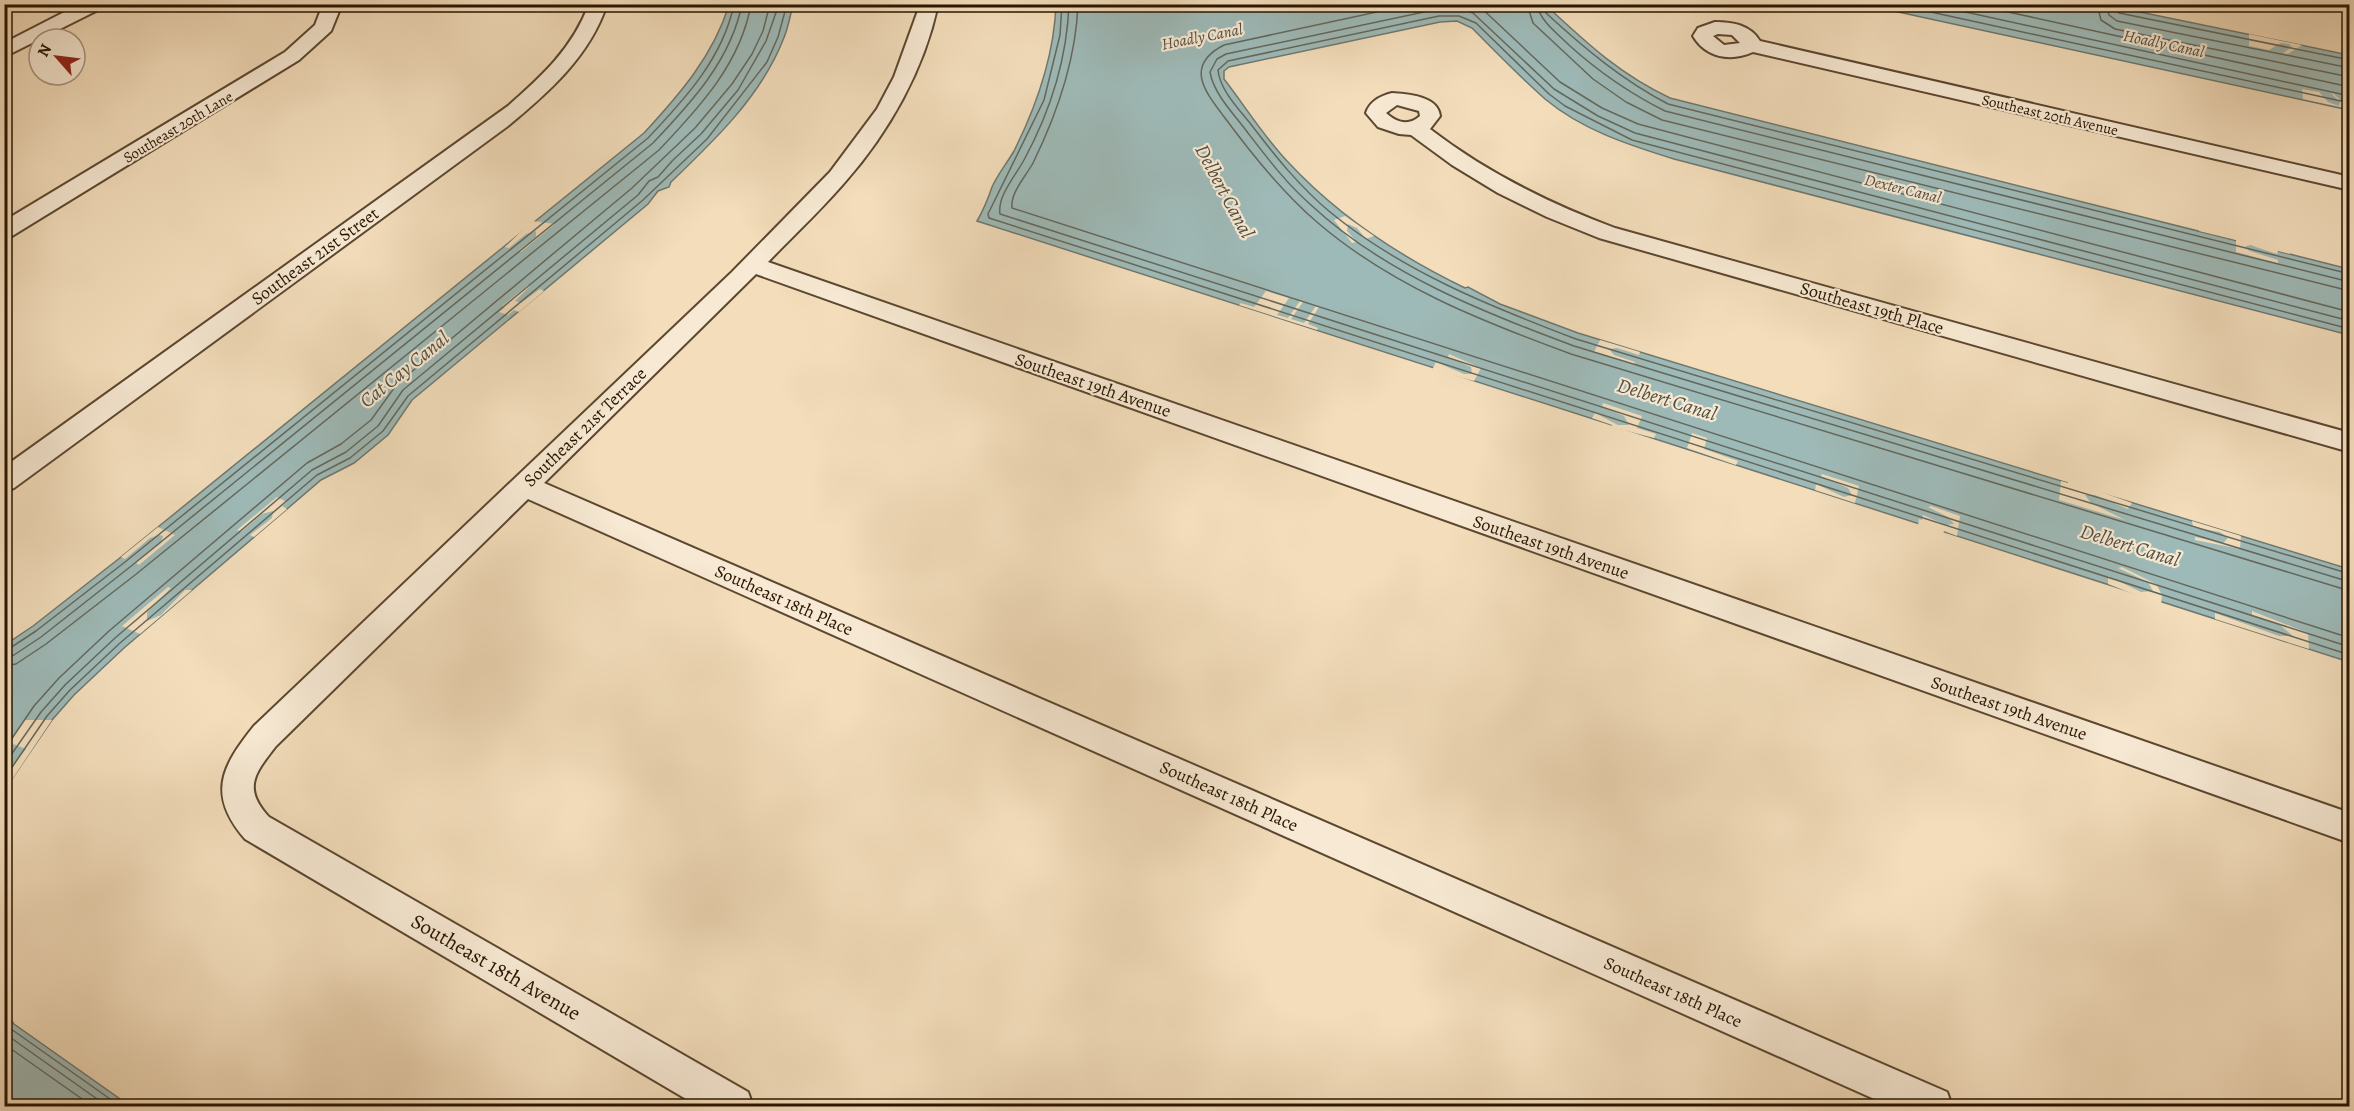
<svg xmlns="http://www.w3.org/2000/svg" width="2354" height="1111" font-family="Alegreya,serif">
<rect width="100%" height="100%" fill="#f3ddbb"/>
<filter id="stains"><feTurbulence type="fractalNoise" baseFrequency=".00333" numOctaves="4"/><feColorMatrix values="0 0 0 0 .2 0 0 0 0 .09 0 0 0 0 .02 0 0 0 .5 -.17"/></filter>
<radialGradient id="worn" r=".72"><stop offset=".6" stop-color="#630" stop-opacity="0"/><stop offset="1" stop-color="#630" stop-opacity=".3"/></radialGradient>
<g fill="#9ebab8" stroke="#6f786e" stroke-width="1.5">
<path d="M 729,5 L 793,5 C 790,16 788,29 783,40 C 761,96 714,141 671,182 L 669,187 L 658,191 L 648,204 L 412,400 L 388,435 L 354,463 L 321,480 L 124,648 L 74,695 L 52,720 L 5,789 L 5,645 L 33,626 L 121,557 L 644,133 C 680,94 713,56 729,5 Z"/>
<path d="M 1056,5 L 1549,5 L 1550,9 C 1590,46 1620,74 1670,98 L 2349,269 L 2349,335 L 1674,159 C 1629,145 1582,130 1545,99 C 1520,77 1496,52 1472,28 L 1457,21 L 1440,22 L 1229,67 L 1224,71 L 1224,79 C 1245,106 1264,137 1288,162 C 1338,216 1399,256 1465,288 L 1468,287 L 1500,304 L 1578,333 L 2349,569 L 2349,662 L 977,221 C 984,209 988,199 992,187 C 998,174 1007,163 1014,151 C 1037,105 1054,57 1056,5 Z"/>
<path d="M 1866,5 L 2106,5 L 2349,55 L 2349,110 Z"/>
<path d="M 4,1010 L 14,1024 L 130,1106 L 5,1106 Z"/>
</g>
<g fill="#f3ddbb">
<path d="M 2249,34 L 2282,41 L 2302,45 L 2288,54 L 2283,53 L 2292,47 L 2289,44 L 2281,43 L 2269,50 L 2249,46 Z"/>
<path d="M 2302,89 L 2319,92 L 2328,102 L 2339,106 L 2340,102 L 2331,93 L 2334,94 L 2349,109 L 2303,99 Z"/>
<path d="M 1345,216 L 1374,236 L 1366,239 L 1357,228 L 1348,224 L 1347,231 L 1357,242 L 1352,243 L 1334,220 Z"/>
<path d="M 532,221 L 555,224 L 521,252 L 518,251 L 536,237 L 536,231 L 526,234 L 509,248 L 505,247 Z"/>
<path d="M 2199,228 L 2290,251 L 2290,254 L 2278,251 L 2277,254 L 2250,245 L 2244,247 L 2250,251 L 2278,260 L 2278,263 L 2236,252 L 2236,240 L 2199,231 Z"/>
<path d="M 528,285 L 530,286 L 515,301 L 521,303 L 540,289 L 544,291 L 519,312 L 514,310 L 508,315 L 499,312 L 505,307 L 502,306 Z"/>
<path d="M 1266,291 L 1289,298 L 1277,315 L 1288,318 L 1300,301 L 1303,302 L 1291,319 L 1304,323 L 1316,306 L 1319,307 L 1308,324 L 1318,328 L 1317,330 L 1239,305 L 1241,303 L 1254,307 Z"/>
<path d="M 1600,340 L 1640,352 L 1639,355 L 1617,348 L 1609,349 L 1614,355 L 1635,362 L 1634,365 L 1594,352 Z"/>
<path d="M 1449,354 L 1481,368 L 1474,381 L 1432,370 L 1436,362 L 1464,374 L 1472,374 L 1471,367 L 1448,357 Z"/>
<path d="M 1603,403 L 1642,416 L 1637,428 L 1656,434 L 1654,438 L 1612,427 L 1612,425 L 1592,418 L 1595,413 L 1618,425 L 1629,425 L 1624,416 L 1602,406 Z"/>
<path d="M 1692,433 L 1707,438 L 1704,449 L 1738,461 L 1736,465 L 1687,448 Z"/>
<path d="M 1822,474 L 1859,486 L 1855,503 L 1815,490 L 1816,484 L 1844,497 L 1852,495 L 1848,488 L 1821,476 Z"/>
<path d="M 2068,480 L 2132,503 L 2128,509 L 2095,495 L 2085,495 L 2091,503 L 2125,520 L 2059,500 L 2061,481 L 2068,483 Z"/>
<path d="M 277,497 L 287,502 L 282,506 L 287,509 L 254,537 L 250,535 L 272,518 L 273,511 L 262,514 L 241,532 L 237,530 Z"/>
<path d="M 1931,506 L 1960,516 L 1957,536 L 1944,531 L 1943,534 L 1918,526 L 1919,519 L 1922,520 L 1923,515 L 1946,525 L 1954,524 L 1948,517 L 1928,507 Z"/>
<path d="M 2192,521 L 2241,536 L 2240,549 L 2195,540 L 2195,537 L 2223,543 L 2228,538 L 2220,532 L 2193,527 Z"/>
<path d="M 158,527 L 175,535 L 139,565 L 136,563 L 161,543 L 163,536 L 159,535 L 150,538 L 125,559 L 121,557 Z"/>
<path d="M 2122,567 L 2156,584 L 2162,595 L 2161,605 L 2108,584 L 2108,576 L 2141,592 L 2153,591 L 2148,582 L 2118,568 Z"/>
<path d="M 168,587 L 171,588 L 147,612 L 147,621 L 161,615 L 185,590 L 192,590 L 140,634 L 122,626 Z"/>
<path d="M 2252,611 L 2308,633 L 2309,649 L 2215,619 L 2215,613 L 2279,636 L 2293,636 L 2280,625 L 2252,615 Z"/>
<path d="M 24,720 L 52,720 L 9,784 L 5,783 L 5,775 L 26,749 L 13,744 L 5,753 L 5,747 Z"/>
</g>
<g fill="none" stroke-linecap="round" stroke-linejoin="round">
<g stroke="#64685c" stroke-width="1.5">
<path d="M 1062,4 L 1060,35 L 1044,100 L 988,214 L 989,218 L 2350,655"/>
<path d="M 1069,4 C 1067,59 1050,112 1024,160 C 1016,175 997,196 1000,214 L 2350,647"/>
<path d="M 1078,4 C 1076,60 1058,112 1033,163 C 1026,176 1010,193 1012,208 L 2350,638"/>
<path d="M 1414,4 L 1224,45 C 1183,66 1206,93 1225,118 C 1253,156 1283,193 1318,223 C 1392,286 1481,321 1571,354 L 2350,591"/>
<path d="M 1477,4 L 1560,82 L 1602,108 L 1638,124 L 2350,312"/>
<path d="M 1527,4 L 1533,23 L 1593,79 L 1626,102 L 1662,120 L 2350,291"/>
<path d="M 1536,4 C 1542,23 1556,32 1570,46 C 1600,73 1629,93 1665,111 L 2350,282"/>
<path d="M 1543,4 L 1546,13 C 1584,48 1622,80 1668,104 L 2350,274"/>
<path d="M 1894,4 L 2350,103"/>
<path d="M 1929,4 L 2350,96"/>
<path d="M 1972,4 L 2350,87"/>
<path d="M 2097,4 L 2101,20 L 2115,29 L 2350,77"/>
<path d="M 2106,4 L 2109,15 L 2117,21 L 2350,68"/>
<path d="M 2113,4 L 2119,13 L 2350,60"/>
<path d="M 2350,321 L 1635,133 L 1598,116 L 1554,89 L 1473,13 L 1459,8 L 1438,9 L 1226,54 L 1217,59 L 1210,72 C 1214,95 1235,115 1248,133 C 1268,159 1287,184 1311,205 C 1384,273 1482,312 1574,346 L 2350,582"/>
<path d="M 2350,329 L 1632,140 L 1565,106 L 1549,94 L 1476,23 L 1459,16 L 1439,16 L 1228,61 L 1218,70 C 1220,91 1240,110 1253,127 C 1276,157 1300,187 1330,212 C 1402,271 1489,306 1576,339 L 2350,574"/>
<path d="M 4,649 L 10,648 L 36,631 L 125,562 L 648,138 C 685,99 723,58 734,4"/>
<path d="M 4,657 L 14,655 L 41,637 L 130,567 L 653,143 C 691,103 731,60 742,4"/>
<path d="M 4,666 L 16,664 L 46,644 L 135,575 L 659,150 C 699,108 741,63 751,4"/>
<path d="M 4,750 L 34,706 L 59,678 L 109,631 L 307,463 L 341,444 L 371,420 L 397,384 L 632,188 L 695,128 L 732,84 L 752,54 L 763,31 L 770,4"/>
<path d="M 4,765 L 41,712 L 65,685 L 115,638 L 312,470 L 346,452 L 378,426 L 403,390 L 638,195 L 649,181 L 658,177 L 673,160 L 701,134 L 738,90 L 766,41 L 779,4"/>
<path d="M 4,779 L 47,716 L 70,690 L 120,643 L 317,475 L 350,458 L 383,431 L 408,396 L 643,200 L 707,139 L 767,62 L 778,37 L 787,4"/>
<path d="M 4,1020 L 11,1029 L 120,1106"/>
<path d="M 4,1033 L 107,1106"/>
<path d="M 4,1044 L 92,1106"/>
</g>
<defs>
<g id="street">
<path d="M 80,4 L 104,4 L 102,8 L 4,57 L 4,43 Z"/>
<path d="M 323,4 L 342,4 L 331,31 L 299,60 L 12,236 L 4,238 L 4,221 L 285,52 L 315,25 Z"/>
<path d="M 589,4 L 607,4 C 590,56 549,92 508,126 L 14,488 L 4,491 L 4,467 L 508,106 C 541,77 573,48 589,4 Z"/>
<path d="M 938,4 C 924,70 889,132 845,182 C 821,210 793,236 768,262 L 2350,813 L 2350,843 L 756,274 L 544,483 L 1947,1092 L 1952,1106 L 1890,1106 L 528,499 L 276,746 C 255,773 242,788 269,817 L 748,1092 L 753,1106 L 698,1106 L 245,839 C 207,795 221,767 254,726 L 732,272 L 830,172 L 877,109 L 894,77 L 920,5 Z"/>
<path d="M 1715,22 C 1733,22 1750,25 1760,41 L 2350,177 L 2350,190 L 1753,52 C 1731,62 1706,58 1693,36 L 1698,28 ZM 1718,34 L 1732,35 L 1740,43 L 1724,45 L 1713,36 Z"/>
<path d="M 1392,93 C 1408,94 1438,96 1440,116 L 1430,129 C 1486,172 1548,203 1615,228 L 2350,433 L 2350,452 L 1599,238 L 1547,217 L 1498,193 L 1452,165 L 1411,135 L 1399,134 L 1378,127 L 1366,113 C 1370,101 1380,96 1392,93 ZM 1397,105 L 1419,111 L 1420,116 C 1409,126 1397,123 1386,113 Z"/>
</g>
</defs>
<use href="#street" stroke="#5c472f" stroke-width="4"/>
<use href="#street" fill="#f7e9d3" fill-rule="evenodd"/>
</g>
<g text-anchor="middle" stroke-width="4.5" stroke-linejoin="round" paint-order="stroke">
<g font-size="15" fill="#291500" stroke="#f7e9d3">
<text transform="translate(2050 115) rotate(13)" y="5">Southeast 20th Avenue</text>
<text transform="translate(178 127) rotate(-31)" y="5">Southeast 20th Lane</text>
</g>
<g font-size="16" font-style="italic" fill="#524f40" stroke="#f7e9d3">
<text transform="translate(1202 36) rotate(-11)" y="6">Hoadly Canal</text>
<text transform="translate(2164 43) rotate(12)" y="6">Hoadly Canal</text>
<text transform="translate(1903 188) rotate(14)" y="6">Dexter Canal</text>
</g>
<g font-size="18" fill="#291500" stroke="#f7e9d3">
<text transform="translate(315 256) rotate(-36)" y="6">Southeast 21st Street</text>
<text transform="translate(1872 308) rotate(16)" y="6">Southeast 19th Place</text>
<text transform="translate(1093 385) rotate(19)" y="6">Southeast 19th Avenue</text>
<text transform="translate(585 427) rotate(-44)" y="6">Southeast 21st Terrace</text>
<text transform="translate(1551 547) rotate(19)" y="6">Southeast 19th Avenue</text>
<text transform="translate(784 600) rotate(24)" y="6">Southeast 18th Place</text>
<text transform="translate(2009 708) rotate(19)" y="6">Southeast 19th Avenue</text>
<text transform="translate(1229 796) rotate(24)" y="6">Southeast 18th Place</text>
<text transform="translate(1673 992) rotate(24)" y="6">Southeast 18th Place</text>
</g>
<g font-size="20" font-style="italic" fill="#524f40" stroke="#f7e9d3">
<text transform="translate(1225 191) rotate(62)" y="7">Delbert Canal</text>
<text transform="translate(404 369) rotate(-39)" y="7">Cat Cay Canal</text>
<text transform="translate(1667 399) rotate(17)" y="7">Delbert Canal</text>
<text transform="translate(2130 545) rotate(17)" y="7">Delbert Canal</text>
</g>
<g font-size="21" fill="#291500" stroke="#f7e9d3">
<text transform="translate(496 967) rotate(30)" y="7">Southeast 18th Avenue</text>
</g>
</g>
<rect width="2354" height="1111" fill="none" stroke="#f3ddbb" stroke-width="24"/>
<rect x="6" y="6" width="2342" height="1099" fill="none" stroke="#291500" stroke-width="3"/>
<rect x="12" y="12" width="2330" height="1087" fill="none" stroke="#291500" stroke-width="1.5"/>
<g transform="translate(57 57) rotate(298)"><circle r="28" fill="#f7e9d3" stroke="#a5947f" stroke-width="1.5"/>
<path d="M0-4.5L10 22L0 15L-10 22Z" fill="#8f2418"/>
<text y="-9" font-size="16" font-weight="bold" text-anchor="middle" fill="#291500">N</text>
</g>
<rect width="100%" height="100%" filter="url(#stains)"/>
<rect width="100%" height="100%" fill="url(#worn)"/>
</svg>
